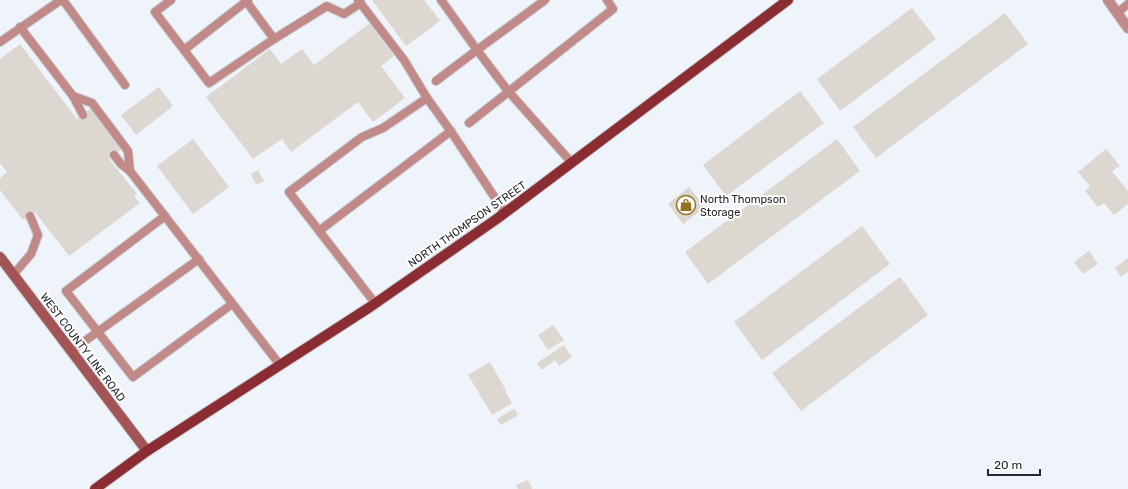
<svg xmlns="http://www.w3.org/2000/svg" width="1128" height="489" font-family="Rubik,sans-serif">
<rect width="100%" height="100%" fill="#eef4fa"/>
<g fill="#dcd7d1">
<path d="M 372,0 L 424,0 L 440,21 L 406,46 Z"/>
<path d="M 912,8 L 936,39 L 840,111 L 817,79 Z"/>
<path d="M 1005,13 L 1028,44 L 876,158 L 853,127 Z"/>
<path d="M 370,23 L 394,56 L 381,66 L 405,98 L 373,122 L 358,102 L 291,152 L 282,139 L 253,159 L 206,97 L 270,49 L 281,64 L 302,49 L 314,65 Z"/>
<path d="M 20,44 L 77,119 L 91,108 L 122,149 L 109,159 L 137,194 L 134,196 L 140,203 L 69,256 L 35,212 L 23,220 L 0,190 L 0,178 L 7,172 L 0,163 L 0,59 Z"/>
<path d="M 159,87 L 173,106 L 136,135 L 121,115 Z"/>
<path d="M 800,91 L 824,123 L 726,196 L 703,165 Z"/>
<path d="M 193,139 L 229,187 L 193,214 L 157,166 Z"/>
<path d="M 837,139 L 860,171 L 708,284 L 685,252 Z"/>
<path d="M 1106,149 L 1120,166 L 1112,171 L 1128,191 L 1128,204 L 1114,215 L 1104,203 L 1098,207 L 1085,191 L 1090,186 L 1078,172 Z"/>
<path d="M 258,170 L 264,181 L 256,185 L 251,174 Z"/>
<path d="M 689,187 L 705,207 L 683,224 L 668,204 Z"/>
<path d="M 862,226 L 890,264 L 762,360 L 734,322 Z"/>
<path d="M 1089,251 L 1098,264 L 1083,274 L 1074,262 Z"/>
<path d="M 1128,258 L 1128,272 L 1121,277 L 1115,268 Z"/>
<path d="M 900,277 L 928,315 L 801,411 L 772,373 Z"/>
<path d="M 553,325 L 564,340 L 548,350 L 538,335 Z"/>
<path d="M 564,345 L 572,357 L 559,366 L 555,360 L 542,370 L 537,363 Z"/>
<path d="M 490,362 L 506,390 L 505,391 L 512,403 L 492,415 L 468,375 Z"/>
<path d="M 514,409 L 518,415 L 501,425 L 497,419 Z"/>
<path d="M 528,480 L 532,489 L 518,489 L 516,485 Z"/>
</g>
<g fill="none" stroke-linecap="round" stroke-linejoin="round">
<defs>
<g id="lane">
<path d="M 63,0 L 125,85"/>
<path d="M 171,0 L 155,12 L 184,50 L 248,0"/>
<path d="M 358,0 L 404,60 L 427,98 L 452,133 L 505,213"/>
<path d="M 545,0 L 477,50 L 508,91 L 572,163"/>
<path d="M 246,1 L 274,39"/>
<path d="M 1117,13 L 1128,4"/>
<path d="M 20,27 L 73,96 L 83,115"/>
<path d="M 0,42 L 61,0"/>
<path d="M 184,50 L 209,83 L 274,39 L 327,6 L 344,14 L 361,3"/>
<path d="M 436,81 L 477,50 L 441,0"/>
<path d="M 73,96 L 92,103 L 128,151 L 130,171 L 280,365"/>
<path d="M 469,123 L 613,9 L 607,0"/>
<path d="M 114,155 L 121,164 L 130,171"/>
<path d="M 165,216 L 66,291 L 133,377 L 232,304"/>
<path d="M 319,231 L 451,131"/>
<path d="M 13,275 L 31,254 L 38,235 L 30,216"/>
<path d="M 375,303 L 289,192 L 362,137 L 383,128 L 427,98"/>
<path d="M 71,351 L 199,259"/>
</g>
<path id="street" d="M 1108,0 L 1128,28"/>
<path id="secondary" d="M 0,257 L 147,451"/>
<path id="primary" d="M 95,489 L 147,451 L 370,307 L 498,218 L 788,0"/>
</defs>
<use href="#lane" stroke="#cacfd4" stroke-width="10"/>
<use href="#street" stroke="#cacfd4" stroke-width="12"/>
<use href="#secondary" stroke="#cacfd4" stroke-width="12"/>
<use href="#primary" stroke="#cacfd4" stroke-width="12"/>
<use href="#lane" stroke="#c18a88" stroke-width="8"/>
<use href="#street" stroke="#c18a88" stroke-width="10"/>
<use href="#secondary" stroke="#a35556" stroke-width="10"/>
<use href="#primary" stroke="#8b2c33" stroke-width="10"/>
</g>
<defs>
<symbol id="shop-ring" viewBox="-11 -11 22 22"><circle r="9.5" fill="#fff" stroke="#97721d" stroke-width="1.5"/><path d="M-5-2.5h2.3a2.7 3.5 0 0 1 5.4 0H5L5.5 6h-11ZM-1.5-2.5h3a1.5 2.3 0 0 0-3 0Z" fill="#97721d"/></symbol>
</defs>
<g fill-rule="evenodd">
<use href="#shop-ring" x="675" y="194" width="22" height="22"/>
</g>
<g text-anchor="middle" stroke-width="4" stroke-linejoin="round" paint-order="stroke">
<g font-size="11" fill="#252729" stroke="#fff" text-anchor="start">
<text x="700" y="203">North Thompson<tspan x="700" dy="13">Storage</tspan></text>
</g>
<g font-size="11" fill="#252729" stroke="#fff">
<text transform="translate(467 224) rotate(-35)" y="4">NORTH THOMPSON STREET</text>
<text transform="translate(83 347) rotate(53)" y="4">WEST COUNTY LINE ROAD</text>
</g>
</g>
<path d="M988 469v6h52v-6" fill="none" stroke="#252729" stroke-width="2"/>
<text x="994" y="469" font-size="12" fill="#252729" stroke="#ffffff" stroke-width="3" paint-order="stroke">20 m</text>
</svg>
